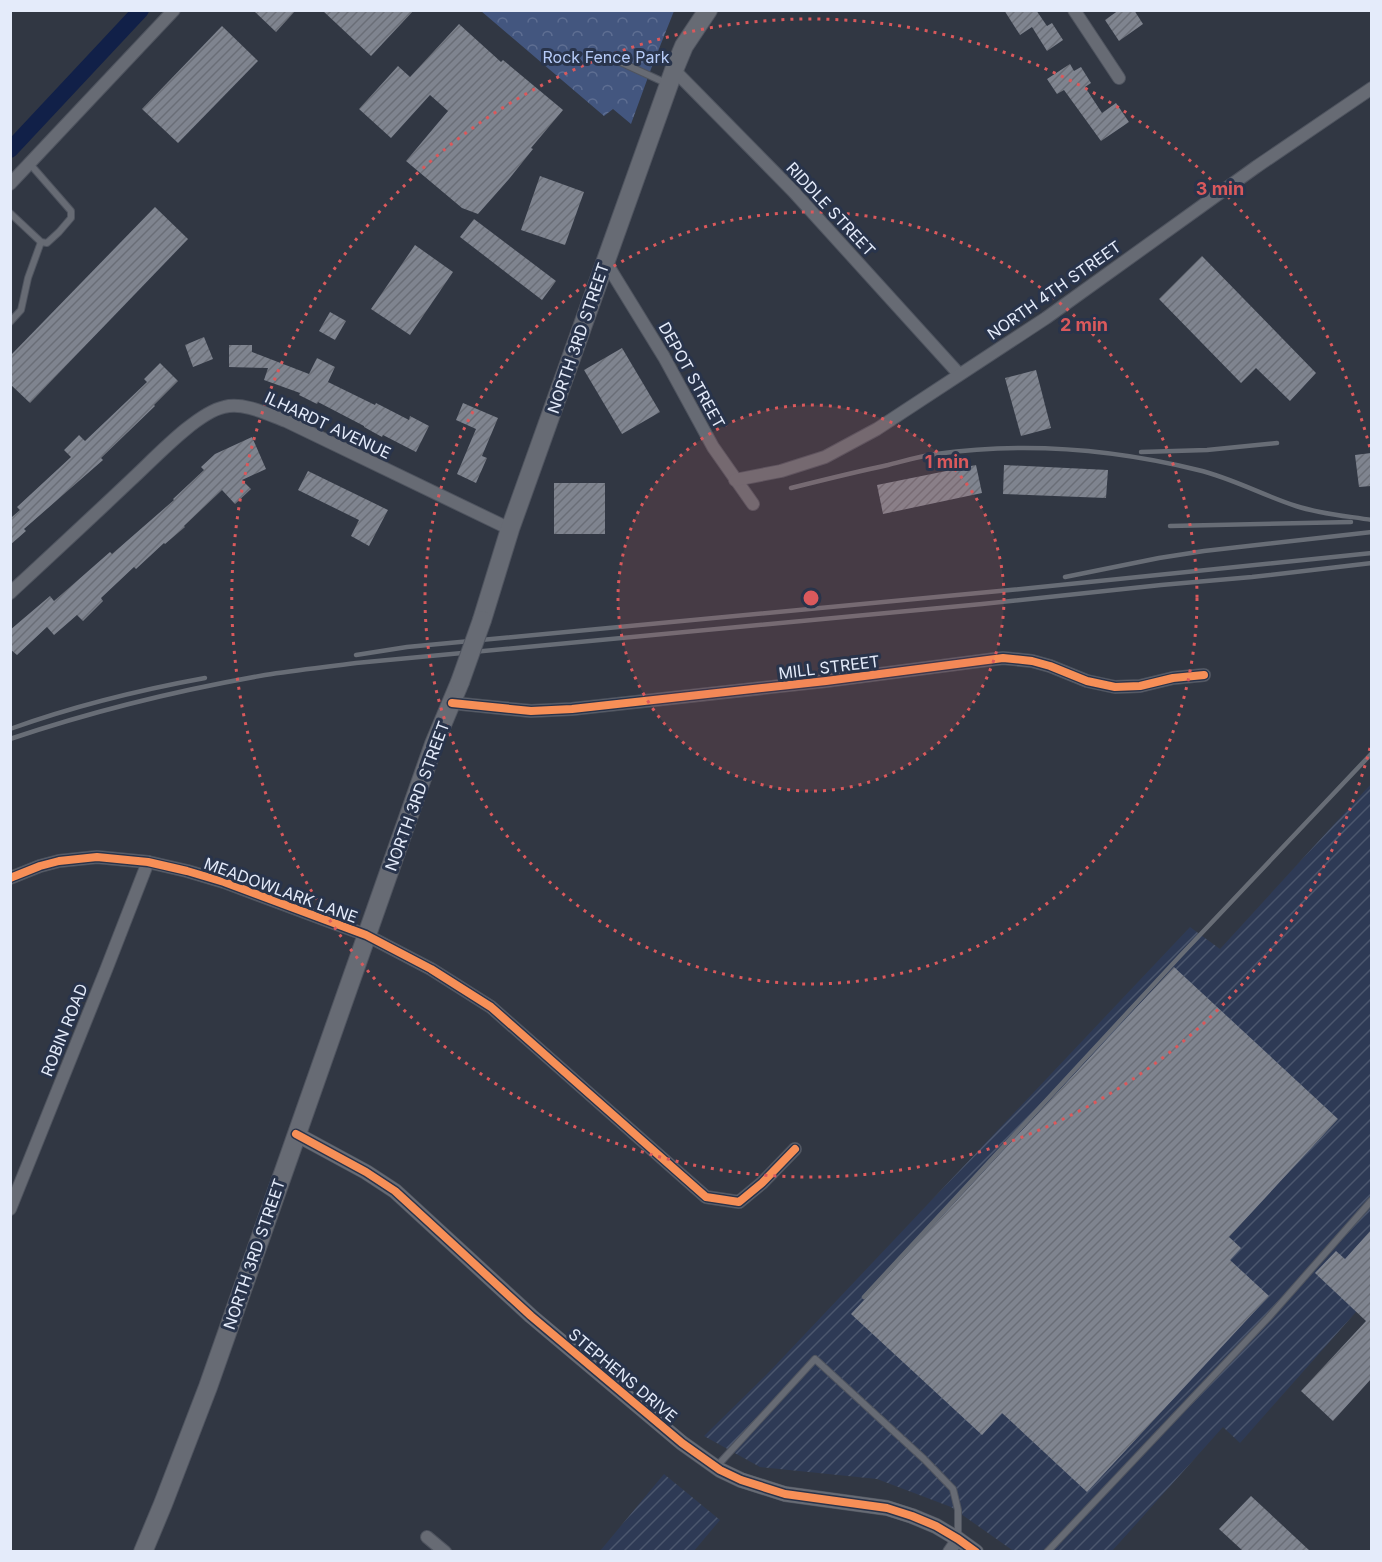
<svg xmlns="http://www.w3.org/2000/svg" width="1382" height="1562" font-family="Inter,sans-serif">
<defs>
<pattern id="industrial-furrows" width="10" height="10" patternUnits="userSpaceOnUse" patternTransform="scale(1.5)"><rect width="10" height="10" fill="#2e3a55"/><path d="M-1 1l2-2M0 10L10 0M9 11l2-2" fill="none" stroke="#4c576e"/></pattern>
<pattern id="park-crowns" width="20" height="18" patternUnits="userSpaceOnUse" patternTransform="scale(1.5)"><rect width="20" height="18" fill="#43567f"/><path d="M2 6a3 3 0 1 1 6 0M12 15a3 3 0 1 1 6 0" fill="none" stroke="#5e6e92"/></pattern>
<pattern id="building-hatch" width="6" height="6" patternUnits="userSpaceOnUse" patternTransform="scale(1.5)"><rect width="6" height="6" fill="#7f848f"/><path d="M-1 1l2-2M0 6l6-6M5 7l2-2" fill="none" stroke="#6a6e77"/></pattern>
</defs>
<rect width="100%" height="100%" fill="#313743"/>
<g fill="url(#industrial-furrows)">
<path d="M 1371,784 L 1371,1295 L 1240,1443 L 1223,1427 L 1112,1551 L 1015,1552 L 951,1507 L 877,1479 L 760,1467 L 704,1436 L 770,1371 L 1190,927 L 1220,949 Z"/>
<path d="M 664,1474 L 720,1520 L 694,1551 L 600,1551 Z"/>
</g>
<path fill="url(#park-crowns)" d="M 481,11 L 674,11 L 651,69 L 631,124 L 613,109 L 604,116 Z"/>
<g fill="none" stroke-linecap="round" stroke-linejoin="round">
<path stroke="#112048" stroke-width="16" d="M 10,150 L 141,10"/>
</g>
<g fill="url(#building-hatch)">
<path d="M 253,10 L 296,10 L 276,32 Z"/>
<path d="M 322,10 L 414,10 L 371,56 Z"/>
<path d="M 1004,10 L 1036,10 L 1047,26 L 1052,23 L 1063,40 L 1047,51 L 1032,27 L 1020,35 Z"/>
<path d="M 1119,10 L 1134,10 L 1143,24 L 1119,41 L 1105,20 Z"/>
<path d="M 459,24 L 501,62 L 503,60 L 563,110 L 531,148 L 533,149 L 509,179 L 478,214 L 462,208 L 406,161 L 448,111 L 430,95 L 391,138 L 359,109 L 398,66 L 410,77 Z"/>
<path d="M 222,26 L 258,61 L 178,143 L 142,109 Z"/>
<path d="M 1070,64 L 1074,71 L 1081,67 L 1091,83 L 1085,87 L 1102,113 L 1116,103 L 1129,122 L 1101,141 L 1064,90 L 1057,94 L 1047,79 Z"/>
<path d="M 540,176 L 584,192 L 565,245 L 521,230 Z"/>
<path d="M 155,207 L 188,239 L 30,403 L 10,384 L 10,356 Z"/>
<path d="M 474,219 L 556,281 L 542,300 L 460,237 Z"/>
<path d="M 415,245 L 453,272 L 410,335 L 371,309 Z"/>
<path d="M 1202,256 L 1316,373 L 1290,401 L 1256,368 L 1241,383 L 1159,299 Z"/>
<path d="M 330,312 L 346,321 L 335,340 L 319,331 Z"/>
<path d="M 204,337 L 213,359 L 193,367 L 185,345 Z"/>
<path d="M 229,345 L 252,345 L 252,352 L 309,374 L 317,358 L 335,367 L 328,382 L 375,405 L 376,403 L 409,420 L 410,416 L 429,426 L 416,452 L 383,435 L 382,437 L 364,427 L 364,426 L 318,402 L 317,404 L 299,395 L 300,393 L 264,380 L 268,368 L 229,367 Z"/>
<path d="M 622,348 L 660,412 L 622,434 L 584,370 Z"/>
<path d="M 160,363 L 178,381 L 154,405 L 155,406 L 101,458 L 103,460 L 24,529 L 26,531 L 10,545 L 10,514 L 12,517 L 20,510 L 17,507 L 71,457 L 64,450 L 79,435 L 85,441 L 147,382 L 144,379 Z"/>
<path d="M 1036,370 L 1051,428 L 1021,436 L 1005,378 Z"/>
<path d="M 463,403 L 498,418 L 482,456 L 487,458 L 476,483 L 457,474 L 476,429 L 456,420 Z"/>
<path d="M 252,437 L 266,469 L 242,480 L 251,489 L 235,504 L 222,490 L 184,526 L 185,527 L 165,544 L 164,543 L 136,569 L 134,567 L 101,598 L 103,601 L 83,621 L 77,615 L 54,635 L 47,627 L 17,655 L 10,649 L 10,630 L 50,596 L 54,601 L 110,552 L 112,554 L 174,500 L 173,499 L 204,470 L 201,467 L 215,454 Z"/>
<path d="M 1371,453 L 1371,486 L 1359,487 L 1355,455 Z"/>
<path d="M 976,465 L 982,493 L 883,514 L 877,485 Z"/>
<path d="M 1004,465 L 1108,470 L 1106,498 L 1003,494 Z"/>
<path d="M 308,471 L 388,510 L 369,546 L 351,536 L 359,520 L 298,490 Z"/>
<rect x="554" y="483" width="51" height="51"/>
<path d="M 1174,967 L 1338,1119 L 1229,1237 L 1241,1248 L 1230,1260 L 1269,1296 L 1087,1492 L 1002,1413 L 982,1435 L 851,1314 Z"/>
<path d="M 1371,1230 L 1371,1379 L 1333,1421 L 1301,1391 L 1366,1321 L 1315,1273 L 1336,1251 L 1345,1259 Z"/>
<path d="M 1251,1496 L 1310,1551 L 1243,1551 L 1219,1529 Z"/>
</g>
<g fill="none" stroke-linecap="round" stroke-linejoin="round">
<defs>
<g id="service">
<path d="M 620,62 L 668,84"/>
<path d="M 10,213 L 41,242 L 47,243 L 59,232 L 71,218 L 71,211 L 30,164"/>
<path d="M 10,322 L 21,310 L 28,278 L 41,242"/>
<path d="M 717,1466 L 815,1359 L 924,1459 L 953,1489 L 958,1510 L 958,1538"/>
<path d="M 1047,1552 L 1268,1318 L 1372,1200"/>
</g>
<g id="minor">
<path d="M 1074,10 L 1119,78"/>
<path d="M 674,70 L 793,191 L 959,374"/>
<path d="M 10,184 L 174,10"/>
<path d="M 605,261 L 664,357 L 713,447 L 753,504"/>
<path d="M 735,480 L 781,471 L 825,457 L 877,429 L 1046,318 L 1256,167 L 1372,88"/>
<path d="M 10,593 C 51,555 91,518 131,480 C 153,460 196,413 224,407 C 244,402 267,414 286,421 L 510,529"/>
<path d="M 452,703 L 531,711 L 572,709 L 826,681 L 1003,658 L 1032,661 L 1050,666 L 1087,681 L 1115,687 L 1140,686 L 1173,678 L 1204,675"/>
<path d="M 10,878 L 40,866 L 59,861 L 97,857 L 148,862 L 187,871 L 224,882 L 366,935 L 431,969 L 491,1007 L 706,1197 L 739,1202 L 762,1183 L 795,1149"/>
<path d="M 10,1209 L 106,970 L 148,862"/>
<path d="M 427,1537 L 445,1552"/>
<path d="M 949,1552 L 958,1539"/>
</g>
<path id="tertiary" d="M 296,1134 L 366,1172 L 395,1191 L 531,1316 L 682,1443 L 720,1470 L 741,1480 L 785,1494 L 887,1508 L 912,1516 L 936,1526 L 958,1539 L 976,1552"/>
<g id="secondary">
<path d="M 482,620 L 510,529 L 674,70 L 684,46 L 708,10"/>
<path d="M 143,1552 L 163,1504 L 208,1387 L 434,744 L 460,682"/>
</g>
</defs>
<use href="#service" stroke="#4f545f" stroke-width="8"/>
<use href="#minor" stroke="#4f545f" stroke-width="14"/>
<use href="#tertiary" stroke="#4f545f" stroke-width="16"/>
<use href="#secondary" stroke="#4f545f" stroke-width="20"/>
<use href="#service" stroke="#676b74" stroke-width="6"/>
<use href="#minor" stroke="#676b74" stroke-width="12"/>
<use href="#tertiary" stroke="#676b74" stroke-width="15"/>
<use href="#secondary" stroke="#676b74" stroke-width="18"/>
<g stroke="#686d76" stroke-width="4.5">
<path d="M 1141,452 L 1207,450 L 1277,443"/>
<path d="M 791,488 C 823,480 855,472 888,465 C 904,461 920,456 936,454 C 1023,442 1113,449 1198,470 C 1232,478 1262,495 1296,506 C 1320,514 1347,516 1372,520"/>
<path d="M 1170,526 L 1351,522"/>
<path d="M 1065,577 L 1159,558 L 1204,551 L 1372,532"/>
<path d="M 356,655 L 407,647 L 1010,590 L 1372,553"/>
<path d="M 10,729 C 74,706 139,690 205,678"/>
<path d="M 10,739 C 93,711 179,690 265,675 C 295,670 326,667 356,663 L 982,604 L 1161,585 L 1252,577 L 1372,563"/>
<path d="M 864,1297 L 1180,956 L 1372,753"/>
</g>
<defs>
<path id="secondary-bridge" d="M 460,682 L 482,620"/>
</defs>
<use href="#secondary-bridge" stroke="#4f545f" stroke-width="20" stroke-linecap="butt"/>
<use href="#secondary-bridge" stroke="#676b74" stroke-width="18"/>
<defs>
<g id="cycleway">
<path d="M 452,703 L 531,711 L 572,709 L 826,681 L 1003,658 L 1032,661 L 1050,666 L 1087,681 L 1115,687 L 1140,686 L 1173,678 L 1204,675"/>
<path d="M 10,878 L 40,866 L 59,861 L 97,857 L 148,862 L 187,871 L 224,882 L 366,935 L 431,969 L 491,1007 L 706,1197 L 739,1202 L 762,1183 L 795,1149"/>
<path d="M 296,1134 L 366,1172 L 395,1191 L 531,1316 L 682,1443 L 720,1470 L 741,1480 L 785,1494 L 887,1508 L 912,1516 L 936,1526 L 958,1539 L 976,1552"/>
</g>
</defs>
<use href="#cycleway" stroke="#29344b" stroke-width="11"/>
<use href="#cycleway" stroke="#f78f57" stroke-width="8"/>
</g>
<circle cx="811" cy="598" r="193" fill="#da595c" fill-opacity=".12"/>
<g fill="none" stroke="#da595c" stroke-width="3" stroke-dasharray="3 6">
<circle cx="811" cy="598" r="193"/>
<circle cx="811" cy="598" r="386"/>
<path d="M1370 748A579 579 0 1 1 1370 448"/>
</g>
<g text-anchor="middle" stroke-width="6" stroke-linejoin="round" paint-order="stroke">
<g font-size="16" fill="#b7ccf9" stroke="#29344b">
<text x="606" y="63">Rock Fence Park</text>
</g>
<g font-size="16" fill="#e4ebfa" stroke="#29344b">
<text transform="translate(831 209) rotate(47)" y="6">RIDDLE STREET</text>
<text transform="translate(1054 290) rotate(-35)" y="6">NORTH 4TH STREET</text>
<text transform="translate(578 338) rotate(-71)" y="6">NORTH 3RD STREET</text>
<text transform="translate(692 375) rotate(61)" y="6">DEPOT STREET</text>
<text transform="translate(328 425) rotate(25)" y="6">ILHARDT AVENUE</text>
<text transform="translate(829 667) rotate(-7)" y="6">MILL STREET</text>
<text transform="translate(417 796) rotate(-70)" y="6">NORTH 3RD STREET</text>
<text transform="translate(281 890) rotate(20)" y="6">MEADOWLARK LANE</text>
<text transform="translate(64 1030) rotate(-68)" y="6">ROBIN ROAD</text>
<text transform="translate(254 1254) rotate(-71)" y="6">NORTH 3RD STREET</text>
<text transform="translate(623 1375) rotate(40)" y="6">STEPHENS DRIVE</text>
</g>
</g>
<circle cx="811" cy="598" r="9" fill="#da595c" stroke="#29344b" stroke-width="3"/>
<g font-size="18" text-anchor="middle" font-weight="bold" fill="#da595c" stroke="#29344b" stroke-width="6" stroke-linejoin="round" paint-order="stroke">
<text x="1220" y="195">3 min</text>
<text x="1084" y="331">2 min</text>
<text x="947" y="468">1 min</text>
</g>
<rect width="1382" height="1562" fill="none" stroke="#e4ebfa" stroke-width="24"/>
</svg>
